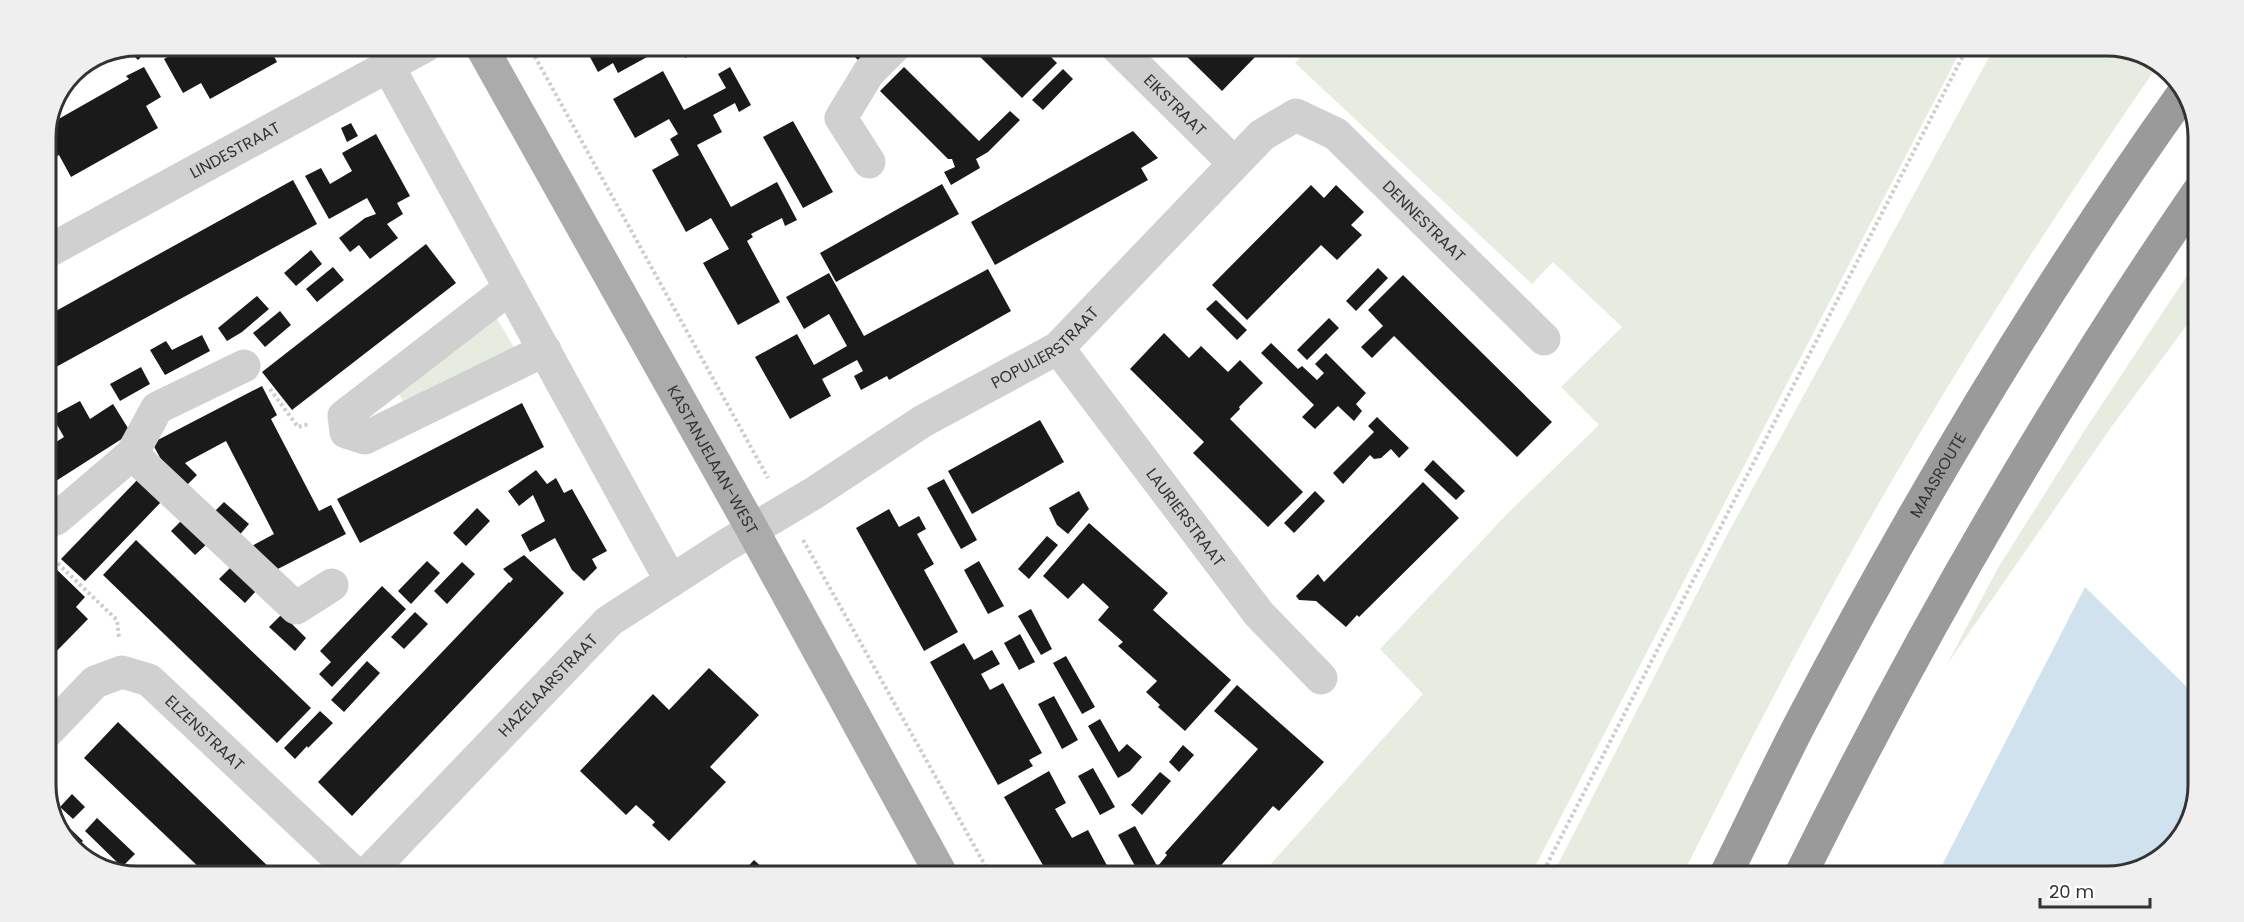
<svg xmlns="http://www.w3.org/2000/svg" width="2244" height="922" font-family="Poppins,sans-serif">
<rect width="100%" height="100%" fill="#fff"/>
<g fill="#e6ecdf">
<path d="M 1309,48 L 1961,50 L 1530,876 L 1261,875 L 1423,694 L 1380,649 L 1507,514 L 1599,425 L 1561,387 L 1622,327 L 1553,262 L 1532,284 L 1295,63 Z"/>
<path d="M 1993,50 L 2137,50 L 2158,65 C 2074,187 1992,311 1917,438 C 1832,580 1756,728 1682,876 L 1552,876 L 1726,537 Z"/>
<path d="M 2198,259 L 2198,310 L 2112,426 L 1946,666 L 1998,568 L 2083,433 Z"/>
<path d="M 496,317 L 515,349 L 407,406 L 397,392 Z"/>
</g>
<path fill="#cfe2ee" d="M 2085,587 L 2195,695 L 2194,815 L 2159,861 L 2108,877 L 1936,877 Z"/>
<g fill="#1a1a1a">
<path d="M 137,45 L 153,45 L 138,60 L 127,49 Z"/>
<path d="M 189,45 L 195,45 L 200,54 L 216,45 L 268,45 L 277,62 L 210,99 L 201,83 L 183,93 L 164,59 Z"/>
<path d="M 584,46 L 667,46 L 618,73 L 613,63 L 598,72 Z"/>
<path d="M 679,46 L 699,46 L 701,49 L 685,58 Z"/>
<path d="M 845,47 L 877,47 L 861,63 Z"/>
<path d="M 970,47 L 1041,47 L 1057,63 L 1022,98 Z"/>
<path d="M 1178,48 L 1249,48 L 1257,55 L 1222,91 Z"/>
<path d="M 144,67 L 161,97 L 146,106 L 158,128 L 71,177 L 59,155 L 45,162 L 45,131 L 48,125 L 129,79 L 126,76 Z"/>
<path d="M 730,67 L 751,105 L 739,112 L 735,103 L 713,115 L 722,132 L 697,145 L 731,207 L 777,182 L 797,220 L 785,226 L 782,218 L 751,234 L 753,237 L 747,241 L 780,302 L 738,325 L 703,263 L 729,249 L 711,218 L 686,232 L 652,170 L 679,155 L 670,139 L 678,134 L 669,119 L 635,138 L 613,99 L 663,71 L 684,110 L 726,88 L 718,74 Z"/>
<path d="M 904,67 L 979,141 L 1010,111 L 1020,120 L 988,152 L 976,159 L 980,168 L 951,185 L 944,172 L 955,167 L 952,159 L 948,159 L 880,91 Z"/>
<path d="M 1063,69 L 1073,79 L 1043,110 L 1032,100 Z"/>
<path d="M 793,121 L 833,192 L 803,208 L 763,137 Z"/>
<path d="M 351,123 L 358,136 L 347,142 L 341,128 Z"/>
<path d="M 1133,131 L 1158,158 L 1141,168 L 1148,180 L 995,265 L 971,222 Z"/>
<path d="M 376,134 L 410,196 L 397,203 L 403,214 L 387,224 L 398,238 L 370,259 L 359,245 L 350,252 L 339,238 L 365,218 L 376,214 L 367,198 L 329,219 L 305,176 L 321,168 L 330,184 L 352,171 L 342,153 Z"/>
<path d="M 293,180 L 317,224 L 45,373 L 45,317 Z"/>
<path d="M 942,184 L 959,214 L 836,282 L 820,253 Z"/>
<path d="M 1311,185 L 1324,198 L 1336,185 L 1364,212 L 1351,225 L 1362,235 L 1337,260 L 1321,245 L 1247,320 L 1212,285 Z"/>
<path d="M 426,244 L 456,283 L 292,410 L 262,372 Z"/>
<path d="M 311,250 L 322,264 L 296,286 L 284,273 Z"/>
<path d="M 333,267 L 344,280 L 317,302 L 306,289 Z"/>
<path d="M 1378,268 L 1388,278 L 1356,311 L 1346,301 Z"/>
<path d="M 988,269 L 1011,311 L 889,380 L 887,376 L 861,390 L 854,376 L 863,371 L 857,360 L 822,379 L 831,396 L 790,419 L 755,357 L 797,334 L 814,365 L 847,346 L 829,314 L 804,329 L 786,297 L 829,273 L 864,336 Z"/>
<path d="M 1403,275 L 1552,422 L 1517,457 L 1394,336 L 1372,358 L 1361,347 L 1383,326 L 1368,310 Z"/>
<path d="M 257,296 L 269,309 L 242,332 L 227,341 L 218,328 Z"/>
<path d="M 1216,300 L 1247,330 L 1237,340 L 1206,309 Z"/>
<path d="M 280,311 L 291,325 L 265,347 L 253,333 Z"/>
<path d="M 1329,318 L 1339,328 L 1307,360 L 1297,350 Z"/>
<path d="M 1164,333 L 1189,358 L 1201,346 L 1228,372 L 1240,360 L 1263,383 L 1239,407 L 1240,409 L 1230,419 L 1303,492 L 1268,527 L 1193,453 L 1204,442 L 1130,369 Z"/>
<path d="M 202,335 L 210,351 L 165,375 L 150,350 L 166,341 L 172,350 Z"/>
<path d="M 1271,343 L 1298,369 L 1302,366 L 1317,380 L 1324,373 L 1315,364 L 1326,353 L 1366,393 L 1356,404 L 1362,411 L 1354,421 L 1338,406 L 1315,429 L 1302,417 L 1314,405 L 1261,353 Z"/>
<path d="M 141,367 L 150,384 L 120,401 L 110,384 Z"/>
<path d="M 262,386 L 277,415 L 271,419 L 319,511 L 331,505 L 346,534 L 270,573 L 246,549 L 274,534 L 226,441 L 185,463 L 197,475 L 184,488 L 168,472 L 152,443 Z"/>
<path d="M 80,401 L 90,419 L 113,404 L 131,433 L 45,488 L 45,449 L 64,437 L 52,416 Z"/>
<path d="M 522,403 L 544,447 L 360,543 L 337,499 Z"/>
<path d="M 1377,417 L 1409,448 L 1399,458 L 1391,449 L 1381,458 L 1374,459 L 1370,455 L 1343,484 L 1333,473 L 1374,432 L 1368,426 Z"/>
<path d="M 1040,420 L 1064,462 L 972,514 L 948,471 Z"/>
<path d="M 1433,460 L 1465,491 L 1456,500 L 1424,470 Z"/>
<path d="M 536,470 L 547,484 L 556,478 L 564,493 L 572,489 L 607,551 L 592,559 L 597,568 L 584,581 L 572,570 L 555,538 L 530,552 L 521,535 L 545,521 L 533,495 L 519,506 L 508,491 Z"/>
<path d="M 140,477 L 163,500 L 85,581 L 61,559 Z"/>
<path d="M 944,479 L 977,540 L 961,549 L 927,488 Z"/>
<path d="M 1423,482 L 1459,518 L 1359,617 L 1357,615 L 1346,627 L 1316,601 L 1299,600 L 1296,596 L 1318,574 L 1324,582 Z"/>
<path d="M 1079,491 L 1089,509 L 1068,534 L 1057,525 L 1049,508 Z"/>
<path d="M 1315,491 L 1325,501 L 1294,533 L 1284,523 Z"/>
<path d="M 224,502 L 249,524 L 236,539 L 211,515 Z"/>
<path d="M 477,508 L 490,521 L 466,546 L 453,533 Z"/>
<path d="M 889,509 L 899,527 L 919,516 L 926,529 L 917,534 L 934,564 L 924,570 L 958,632 L 924,651 L 856,528 Z"/>
<path d="M 183,519 L 208,543 L 195,555 L 171,531 Z"/>
<path d="M 1089,523 L 1168,593 L 1153,610 L 1231,680 L 1185,731 L 1158,707 L 1160,705 L 1146,692 L 1157,681 L 1118,646 L 1123,642 L 1098,620 L 1109,607 L 1083,583 L 1068,599 L 1043,576 Z"/>
<path d="M 1047,536 L 1058,545 L 1029,579 L 1018,569 Z"/>
<path d="M 136,540 L 311,708 L 277,743 L 103,575 Z"/>
<path d="M 524,555 L 564,593 L 352,816 L 318,782 L 509,582 L 510,583 L 513,579 L 503,569 Z"/>
<path d="M 427,561 L 440,573 L 411,604 L 398,591 Z"/>
<path d="M 979,561 L 1004,606 L 988,614 L 964,570 Z"/>
<path d="M 462,562 L 475,574 L 447,604 L 434,591 Z"/>
<path d="M 50,563 L 85,597 L 76,607 L 88,619 L 45,663 L 45,568 Z"/>
<path d="M 232,566 L 257,590 L 245,603 L 219,579 Z"/>
<path d="M 382,586 L 406,609 L 332,687 L 319,674 L 331,662 L 320,651 Z"/>
<path d="M 1031,609 L 1052,649 L 1041,655 L 1018,616 Z"/>
<path d="M 415,612 L 428,624 L 404,649 L 391,637 Z"/>
<path d="M 282,614 L 306,638 L 295,651 L 269,627 Z"/>
<path d="M 1020,634 L 1035,662 L 1019,670 L 1004,643 Z"/>
<path d="M 964,643 L 974,660 L 992,650 L 1000,664 L 981,674 L 990,690 L 1003,683 L 1042,753 L 1029,760 L 1033,766 L 998,785 L 930,662 Z"/>
<path d="M 1066,656 L 1095,707 L 1082,714 L 1053,663 Z"/>
<path d="M 367,661 L 380,673 L 344,712 L 331,700 Z"/>
<path d="M 709,668 L 759,715 L 710,767 L 726,782 L 669,841 L 652,825 L 655,822 L 636,805 L 626,815 L 580,771 L 653,694 L 669,710 Z"/>
<path d="M 1237,685 L 1324,762 L 1279,811 L 1273,806 L 1216,871 L 1221,875 L 1162,875 L 1158,866 L 1167,855 L 1165,853 L 1258,749 L 1214,711 Z"/>
<path d="M 1054,696 L 1078,740 L 1062,749 L 1038,704 Z"/>
<path d="M 320,711 L 333,723 L 308,748 L 307,746 L 295,759 L 284,748 Z"/>
<path d="M 1100,719 L 1119,752 L 1127,744 L 1142,757 L 1130,771 L 1118,778 L 1088,726 Z"/>
<path d="M 118,722 L 168,770 L 274,872 L 204,872 L 84,758 Z"/>
<path d="M 1183,745 L 1194,755 L 1179,772 L 1169,762 Z"/>
<path d="M 1093,768 L 1115,807 L 1100,815 L 1078,776 Z"/>
<path d="M 1049,771 L 1066,803 L 1055,809 L 1072,838 L 1088,830 L 1112,875 L 1048,874 L 1004,797 Z"/>
<path d="M 1160,772 L 1171,781 L 1142,815 L 1131,805 Z"/>
<path d="M 72,794 L 85,807 L 73,819 L 60,807 Z"/>
<path d="M 53,812 L 83,841 L 75,849 L 64,841 Z"/>
<path d="M 97,818 L 135,854 L 122,867 L 85,831 Z"/>
<path d="M 1135,826 L 1157,866 L 1142,875 L 1140,875 L 1118,835 Z"/>
<path d="M 754,860 L 769,874 L 741,874 Z"/>
</g>
<g fill="none" stroke-linecap="round" stroke-linejoin="round">
<g stroke="#cdcdcd" stroke-width="4" stroke-dasharray="3 3" stroke-linecap="butt">
<path d="M 529,46 L 768,478"/>
<path d="M 270,389 L 298,427 L 309,424"/>
<path d="M 803,540 L 990,874"/>
<path d="M 49,555 L 117,620 L 119,638"/>
<path d="M 1541,876 L 1966,50"/>
</g>
<g stroke="#d0d0d0" stroke-width="33">
<path id="s1" d="M 1117,47 L 1234,163"/>
<path d="M 388,66 L 671,581"/>
<path d="M 869,162 L 841,118 L 869,72 L 894,47"/>
<path id="s2" d="M 45,253 L 425,46"/>
<path d="M 510,288 L 344,416 L 346,432 L 365,438 L 545,350"/>
<path id="s3" d="M 1058,348 L 1259,614 L 1321,678"/>
<path d="M 132,454 L 296,608 L 332,585"/>
<path d="M 45,519 L 56,519 L 132,454 L 157,408 L 244,366"/>
<path id="s4" d="M 45,734 L 95,682 L 122,672 L 149,680 L 354,873"/>
<path id="s5" d="M 368,873 L 609,621 L 725,546 L 814,493 L 923,421 L 1058,348 L 1262,135 L 1296,115 L 1336,134 L 1544,339"/>
</g>
<path stroke="#ababab" stroke-width="33" id="s6" d="M 481,46 L 752,529 L 941,874"/>
<g stroke="#9a9a9a" stroke-width="33">
<path id="s7" d="M 1725,876 C 1751,824 1775,772 1802,720 C 1916,503 2042,291 2184,92"/>
<path d="M 1800,876 C 1917,640 2049,409 2198,192"/>
</g>
</g>
<g text-anchor="middle" stroke-width="6" stroke-linejoin="round" paint-order="stroke">
<g font-size="16" fill="#333" stroke="#fff">
<text dy="6" stroke="none"><textPath href="#s1" startOffset="82">EIKSTRAAT</textPath></text>
<text dy="6" stroke="none"><textPath href="#s2" startOffset="216">LINDESTRAAT</textPath></text>
<text dy="6" stroke="none"><textPath href="#s5" startOffset="1377">DENNESTRAAT</textPath></text>
<text dy="6" stroke="none"><textPath href="#s5" startOffset="864">POPULIERSTRAAT</textPath></text>
<text dy="6" stroke="none"><textPath href="#s6" startOffset="474">KASTANJELAAN-WEST</textPath></text>
<text dy="6" stroke="none"><textPath href="#s7" startOffset="454">MAASROUTE</textPath></text>
<text dy="6" stroke="none"><textPath href="#s3" startOffset="212">LAURIERSTRAAT</textPath></text>
<text dy="6" stroke="none"><textPath href="#s5" startOffset="260">HAZELAARSTRAAT</textPath></text>
<text dy="6" stroke="none"><textPath href="#s4" startOffset="206">ELZENSTRAAT</textPath></text>
</g>
</g>
<path d="M0 0H2244V922H0ZM137 56H2107A81 81 0 0 1 2188 137V785A81 81 0 0 1 2107 866H137A81 81 0 0 1 56 785V137A81 81 0 0 1 137 56Z" fill="#efefef" fill-rule="evenodd"/>
<path fill="none" stroke="#333" stroke-width="3" d="M137 56H2107A81 81 0 0 1 2188 137V785A81 81 0 0 1 2107 866H137A81 81 0 0 1 56 785V137A81 81 0 0 1 137 56Z"/>
<path d="M2040 898v9h110v-9" fill="none" stroke="#333333" stroke-width="3"/>
<text x="2049" y="898" font-size="18" fill="#333333" stroke="#ffffff" stroke-width="4.5" paint-order="stroke">20 m</text>
</svg>
